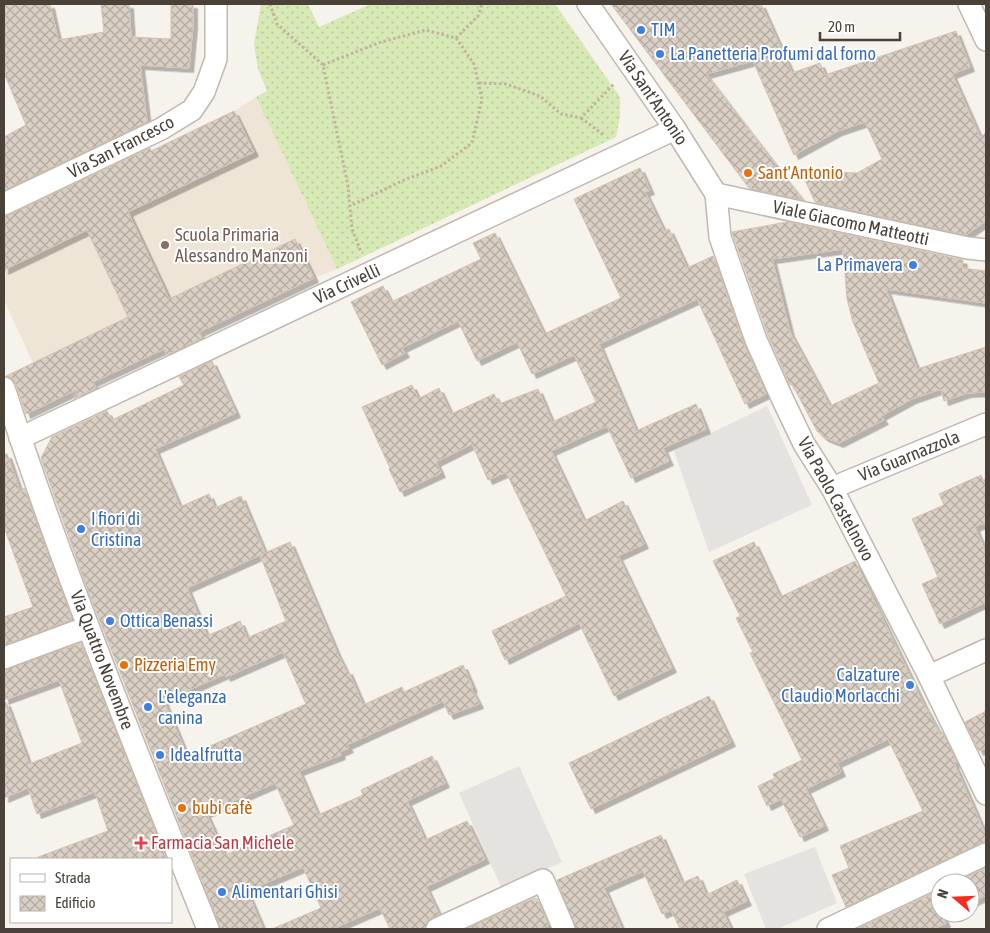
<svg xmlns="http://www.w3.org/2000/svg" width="990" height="933" font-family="'Asap Condensed',sans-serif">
<defs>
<pattern id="grass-dots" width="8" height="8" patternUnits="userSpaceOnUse" patternTransform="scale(1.25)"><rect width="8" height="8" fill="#d7e9b5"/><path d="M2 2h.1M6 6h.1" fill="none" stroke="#bac99c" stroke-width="1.8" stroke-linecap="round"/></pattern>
<pattern id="building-cross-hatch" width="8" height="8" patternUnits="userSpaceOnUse" patternTransform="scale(1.25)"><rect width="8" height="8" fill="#dacfc4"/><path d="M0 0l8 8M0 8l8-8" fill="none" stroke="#b3aaa0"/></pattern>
<filter id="shadow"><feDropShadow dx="4.5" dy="4.5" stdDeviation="0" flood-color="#0004"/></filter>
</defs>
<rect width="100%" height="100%" fill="#f6f2ec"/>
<path fill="#eee5d6" d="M 256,97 L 337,269 L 314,278 L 32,411 L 33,363 L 4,300 L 4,221 L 234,111 Z"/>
<path fill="url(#grass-dots)" d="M 261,4 L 308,4 L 319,27 L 371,4 L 555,4 L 620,97 L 620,117 L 616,137 L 337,269 L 256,97 L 267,91 L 258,69 L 254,44 Z"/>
<g fill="#e5e2e0">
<path d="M 767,406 L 812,505 L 709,552 L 674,451 Z"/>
<path d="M 519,766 L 562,862 L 502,889 L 459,793 Z"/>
<path d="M 815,847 L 837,903 L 777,929 L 766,929 L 744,874 Z"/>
</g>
<g fill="url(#building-cross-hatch)" stroke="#d2c3b4" fill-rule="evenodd" filter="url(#shadow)">
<path d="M 4,4 L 50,4 L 58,40 L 104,32 L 101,4 L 129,4 L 131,37 L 171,39 L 171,4 L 193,4 L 193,25 L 189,68 L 140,65 L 147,122 L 4,190 L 4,137 L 26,125 L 4,73 Z"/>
<path d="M 611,4 L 761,4 L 792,73 L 820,63 L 825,75 L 956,31 L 970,67 L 952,74 L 980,137 L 986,133 L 986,221 L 966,235 L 815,202 L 801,171 L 857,173 L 882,159 L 865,122 L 838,131 L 794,155 L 753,61 L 706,74 L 776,165 L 767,170 L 780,171 L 803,200 L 749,188 Z"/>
<path d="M 234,111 L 254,152 L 128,212 L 169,299 L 295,239 L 314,278 L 199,332 L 202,338 L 167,355 L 164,349 L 93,382 L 96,388 L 73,399 L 78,389 L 26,414 L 16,384 L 12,378 L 6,376 L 128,317 L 87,230 L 4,270 L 4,216 L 9,215 L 150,148 L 151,151 Z"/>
<path d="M 640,168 L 650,190 L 645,192 L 664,231 L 669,229 L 687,268 L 713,256 L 744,344 L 766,394 L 745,404 L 697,299 L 599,344 L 636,431 L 696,404 L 706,429 L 663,448 L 669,461 L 631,478 L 607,426 L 551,451 L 584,521 L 623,501 L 644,544 L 618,556 L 672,668 L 614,696 L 579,623 L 505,660 L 492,631 L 566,596 L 506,472 L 488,480 L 472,444 L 436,462 L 441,473 L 400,492 L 389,469 L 390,468 L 362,407 L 412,385 L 418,399 L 439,388 L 451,414 L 494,394 L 499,404 L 538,389 L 552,422 L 596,402 L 574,355 L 532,374 L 517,342 L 477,361 L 458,321 L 402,348 L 405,353 L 382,365 L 351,302 L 383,286 L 391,302 L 481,259 L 473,243 L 495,233 L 544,334 L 621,298 L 574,199 Z"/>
<path d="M 787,222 L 963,260 L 962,268 L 986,271 L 986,303 L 886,289 L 917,369 L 986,347 L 986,392 L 967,393 L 944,401 L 941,389 L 912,399 L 881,416 L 884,420 L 839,443 L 824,437 L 817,431 L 792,384 L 790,385 L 768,335 L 732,232 ZM 843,249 L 847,299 L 853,322 L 879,383 L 830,406 L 790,332 L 772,259 Z"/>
<path d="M 212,361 L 236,413 L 155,449 L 180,507 L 209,494 L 215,508 L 241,496 L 265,553 L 187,588 L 207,636 L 240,621 L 247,638 L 286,621 L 260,555 L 290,542 L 337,653 L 346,671 L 348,670 L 363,705 L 402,687 L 404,692 L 463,665 L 473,688 L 471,688 L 479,704 L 449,715 L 443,701 L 347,745 L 349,748 L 340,752 L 341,755 L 299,771 L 318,815 L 363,795 L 361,790 L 432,756 L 445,783 L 407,801 L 425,840 L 467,821 L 485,859 L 426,887 L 439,914 L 427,921 L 425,929 L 390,929 L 380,908 L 332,929 L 272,929 L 321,908 L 303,867 L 247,891 L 263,929 L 221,929 L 87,588 L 41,458 L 52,437 L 107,411 L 112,420 L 184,385 L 179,377 ZM 283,652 L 306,704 L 187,756 L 164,701 L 225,674 L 226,677 ZM 275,783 L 294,825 L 225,855 L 206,813 Z"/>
<path d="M 4,454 L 7,454 L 21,494 L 24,488 L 72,619 L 4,645 L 4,617 L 33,607 L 4,527 Z"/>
<path d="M 981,475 L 986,486 L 986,522 L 975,527 L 986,553 L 986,602 L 940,624 L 922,584 L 938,577 L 912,519 L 944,505 L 939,494 Z"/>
<path d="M 754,542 L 780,597 L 855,561 L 923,703 L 940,734 L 943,733 L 957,762 L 954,763 L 986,836 L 986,842 L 981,843 L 846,907 L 832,875 L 849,868 L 840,846 L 923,811 L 888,739 L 837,763 L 841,772 L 806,789 L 824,826 L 800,837 L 781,799 L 767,806 L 758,786 L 775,778 L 773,774 L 802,760 L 750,653 L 753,652 L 736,618 L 740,616 L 713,561 Z"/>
<path d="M 81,643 L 116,732 L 166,859 L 38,859 L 38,857 L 108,831 L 95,792 L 37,814 L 28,788 L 4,798 L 4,702 L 6,702 L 29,764 L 82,743 L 59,680 L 4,700 L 4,670 Z"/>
<path d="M 709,696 L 731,742 L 591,809 L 569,763 Z"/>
<path d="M 986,711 L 986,748 L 979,751 L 965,722 Z"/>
<path d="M 661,835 L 682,883 L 698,876 L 706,895 L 737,880 L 747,901 L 723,912 L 731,929 L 680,929 L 671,910 L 662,914 L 643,871 L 604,888 L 622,929 L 576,929 L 557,880 Z"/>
<path d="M 986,868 L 986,895 L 970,903 L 970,883 L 954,883 Z"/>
<path d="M 940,890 L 940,913 L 949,913 L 943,916 L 946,923 L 933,929 L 857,929 Z"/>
<path d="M 535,898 L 537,899 L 549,925 L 539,929 L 466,929 Z"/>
</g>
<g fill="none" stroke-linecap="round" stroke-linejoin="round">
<defs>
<g id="minor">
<path d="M 588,4 L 675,129 L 716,194 L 720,237 L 756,340 L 782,398 L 804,444 L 832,488 L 929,676 L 986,794"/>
<path d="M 969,4 L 986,40"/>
<path d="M 716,194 L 968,248 L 986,250"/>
<path d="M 4,204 L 161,129 L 192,110 L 204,92 L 216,59 L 216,4"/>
<path d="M 4,388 C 63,572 136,750 208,929"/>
<path d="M 20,438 L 675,129"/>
<path d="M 832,488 L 986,424"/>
<path d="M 4,658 L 88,627"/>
<path d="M 929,676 L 986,650"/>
<path d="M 437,929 L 543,880 L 564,929"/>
<path d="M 828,929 L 986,854"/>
</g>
</defs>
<use href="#minor" stroke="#c1b8ae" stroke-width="24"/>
<g stroke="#c3b39f" stroke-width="3" stroke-dasharray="2.5 2.5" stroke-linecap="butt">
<path d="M 270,4 L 277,24 L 323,65 L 348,186 L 352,229 L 361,252"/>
<path d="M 456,38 L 478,16 L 482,4"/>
<path d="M 323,65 L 378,43 L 425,30 L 456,38 L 474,64 L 482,99 L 472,143 L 441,166 L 404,180 L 350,206"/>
<path d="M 479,83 L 506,84 L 540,96 L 561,114 L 581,118 L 614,84"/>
<path d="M 581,118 L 605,136"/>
</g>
<use href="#minor" stroke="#fff" stroke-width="21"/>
</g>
<g fill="#3f7fe0" stroke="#fff" stroke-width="2">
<circle cx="641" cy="30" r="5"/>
<circle cx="660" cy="54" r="5"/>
<circle cx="913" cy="265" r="5"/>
<circle cx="81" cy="529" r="5"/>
<circle cx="110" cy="621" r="5"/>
<circle cx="910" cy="685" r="5"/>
<circle cx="148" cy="707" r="5"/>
<circle cx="160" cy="755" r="5"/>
<circle cx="222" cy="892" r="5"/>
</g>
<g fill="#e8710a" stroke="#fff" stroke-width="2">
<circle cx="748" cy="173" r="5"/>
<circle cx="124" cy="665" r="5"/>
<circle cx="182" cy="808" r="5"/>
</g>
<circle fill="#8d6e63" stroke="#fff" stroke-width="2" cx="165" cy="245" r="5"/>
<path fill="#e0444e" stroke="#fff" stroke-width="2" d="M138.5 835.5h5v5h5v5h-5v5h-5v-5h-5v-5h5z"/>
<g text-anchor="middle" stroke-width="4" stroke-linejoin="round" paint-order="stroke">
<g font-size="18" fill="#366cbe" stroke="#fff" text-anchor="start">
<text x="651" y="36">TIM</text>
<text x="670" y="60">La Panetteria Profumi dal forno</text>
<text x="903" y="271" text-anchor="end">La Primavera</text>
<text x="91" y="525">I fiori di<tspan x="91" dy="21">Cristina</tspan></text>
<text x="120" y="627">Ottica Benassi</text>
<text x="900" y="681" text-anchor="end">Calzature<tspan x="900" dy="21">Claudio Morlacchi</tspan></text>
<text x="158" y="703">L'eleganza<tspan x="158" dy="21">canina</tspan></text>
<text x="170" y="761">Idealfrutta</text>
<text x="232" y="898">Alimentari Ghisi</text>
</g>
<g font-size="18" fill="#4a4239" stroke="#fff">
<text transform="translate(653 98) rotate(56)" y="6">Via Sant'Antonio</text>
<text transform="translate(121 147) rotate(-27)" y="6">Via San Francesco</text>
<text transform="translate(851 223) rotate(12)" y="6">Viale Giacomo Matteotti</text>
<text transform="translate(347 284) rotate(-25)" y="6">Via Crivelli</text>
<text transform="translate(909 456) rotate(-22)" y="6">Via Guarnazzola</text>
<text transform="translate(836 499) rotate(61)" y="6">Via Paolo Castelnovo</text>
<text transform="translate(102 660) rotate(69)" y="6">Via Quattro Novembre</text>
</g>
<g font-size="18" fill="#c56008" stroke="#fff" text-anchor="start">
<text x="758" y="179">Sant'Antonio</text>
<text x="134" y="671">Pizzeria Emy</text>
<text x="192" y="814">bubi cafè</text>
</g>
<g font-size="18" fill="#785e54" stroke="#fff" text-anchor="start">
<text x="175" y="241">Scuola Primaria<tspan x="175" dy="21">Alessandro Manzoni</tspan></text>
</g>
<g font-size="18" fill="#be3a42" stroke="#fff" text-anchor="start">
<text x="151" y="849">Farmacia San Michele</text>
</g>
</g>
<rect width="990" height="933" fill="none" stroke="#4a4239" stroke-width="10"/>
<rect x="10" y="858" width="162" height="65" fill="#ffffff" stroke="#b7b3b0"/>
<rect x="20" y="874" width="25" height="8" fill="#ffffff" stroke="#b7b3b0"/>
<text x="55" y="883" font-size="15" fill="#4a4239">Strada</text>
<rect x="20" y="896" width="25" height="15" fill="url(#building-cross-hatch)" stroke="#b7b3b0"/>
<text x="55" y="908" font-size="15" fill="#4a4239">Edificio</text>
<g transform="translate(955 898) rotate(289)"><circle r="24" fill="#ffffff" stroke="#b7b3b0"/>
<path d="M0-4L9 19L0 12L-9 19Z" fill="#f92a20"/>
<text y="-8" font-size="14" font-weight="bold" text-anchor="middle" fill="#4a4239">N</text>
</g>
<path d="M820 32v8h80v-8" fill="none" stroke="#4a4239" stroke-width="2.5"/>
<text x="828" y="32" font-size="15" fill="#4a4239" stroke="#ffffff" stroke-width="4" paint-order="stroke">20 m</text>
</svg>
